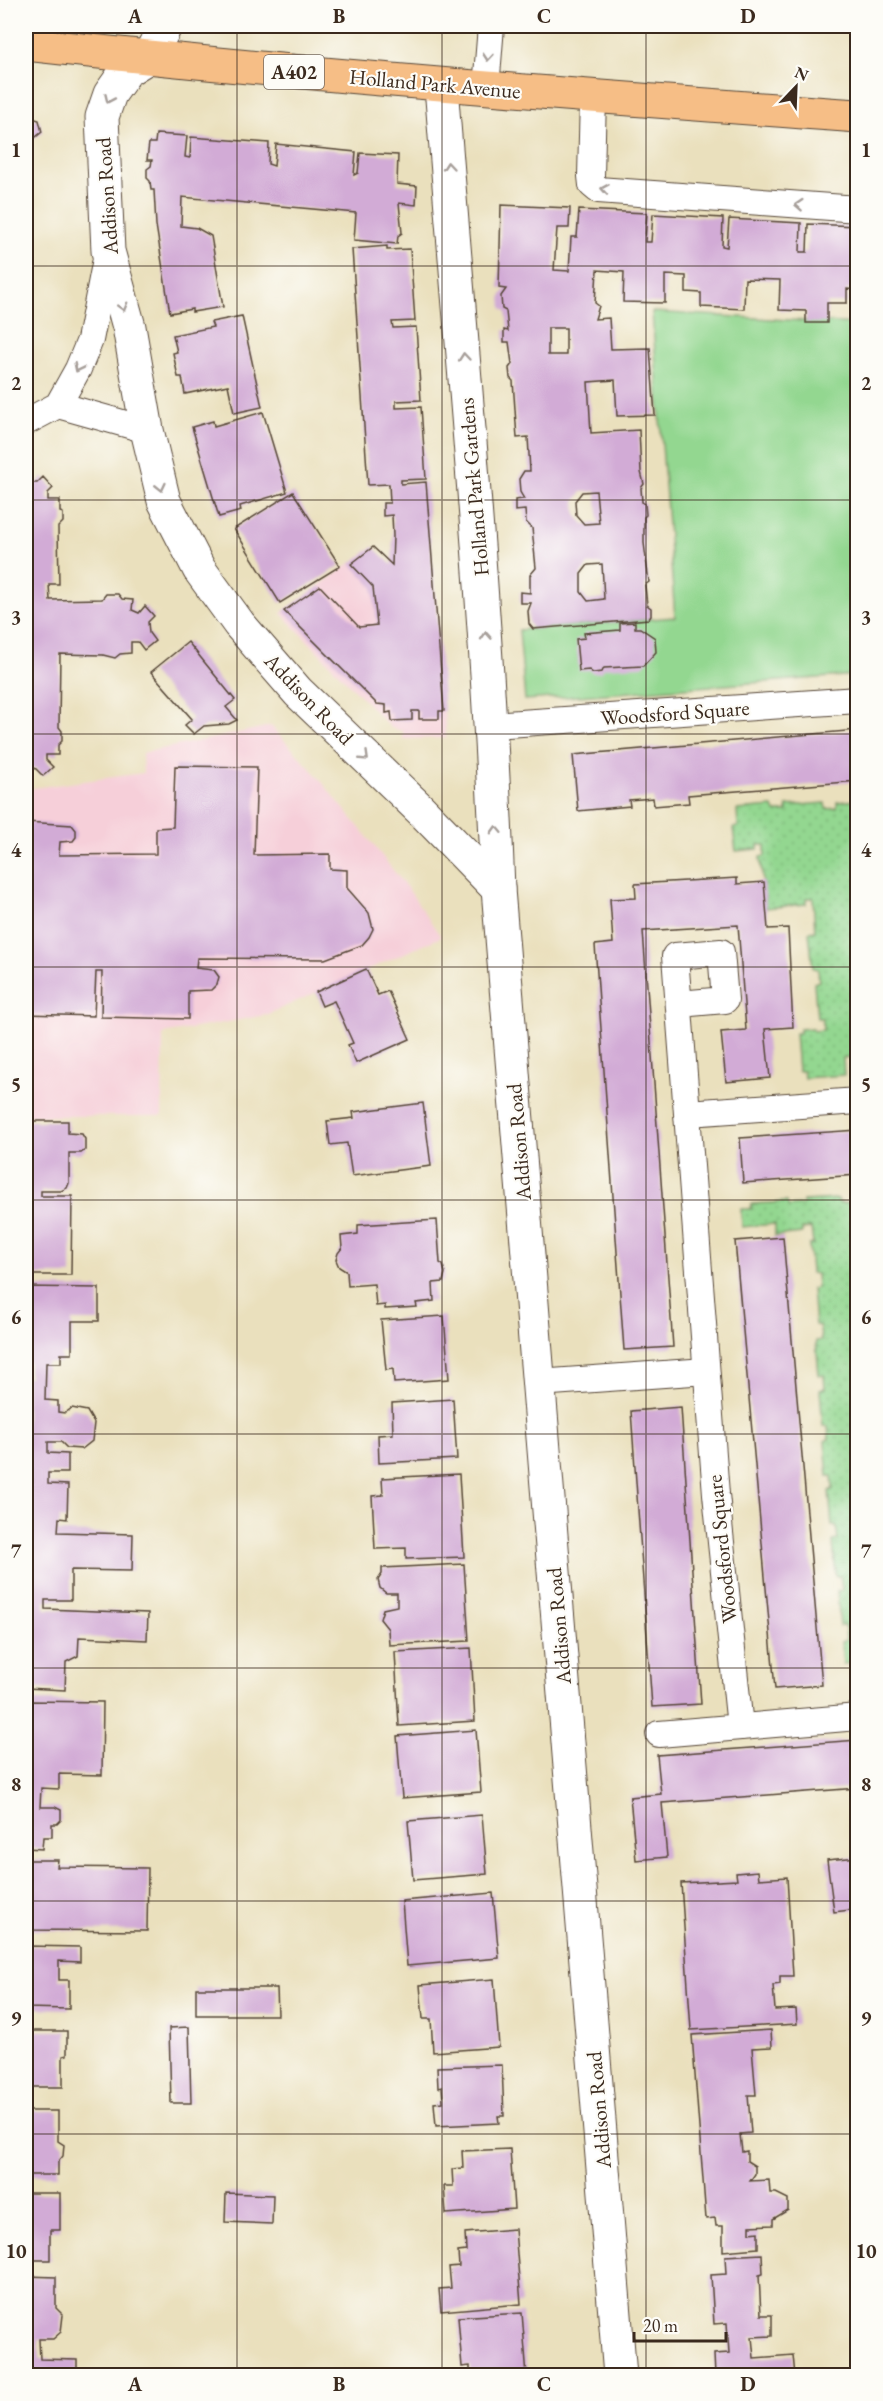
<svg xmlns="http://www.w3.org/2000/svg" width="883" height="2401" font-family="'EB Garamond',serif">
<defs>
<pattern id="garden-dots" width="8" height="8" patternUnits="userSpaceOnUse" patternTransform="scale(1.5)"><rect width="8" height="8" fill="#93d790"/><path d="M2 2h.1M6 6h.1" fill="none" stroke="#80b97c" stroke-width="1.8" stroke-linecap="round"/></pattern>
</defs>
<rect width="100%" height="100%" fill="#fdfcf7"/>
<filter id="ink" filterUnits="userSpaceOnUse"><feTurbulence type="fractalNoise" baseFrequency=".0167" numOctaves="2"/><feDisplacementMap in="SourceGraphic" scale="12" xChannelSelector="R" yChannelSelector="G"/><feConvolveMatrix kernelMatrix="1 2 1 2 8 2 1 2 1" color-interpolation-filters="sRGB"/></filter>
<filter id="wash" filterUnits="userSpaceOnUse"><feTurbulence type="fractalNoise" baseFrequency=".008" numOctaves="4" result="noise"/><feDisplacementMap in="SourceGraphic" scale="24" xChannelSelector="R" yChannelSelector="G"/><feGaussianBlur stdDeviation="1.35" result="paint"/><feColorMatrix in="noise" values="0 0 0 0 0 0 0 0 0 0 0 0 0 0 0 0 0 1.4 0 .05"/><feComposite in="paint" operator="in"/></filter>
<g filter="url(#wash)">
<rect width="100%" height="100%" fill="#eae0bd"/>
<g fill="#f6cfd9">
<path d="M 373,547 L 402,577 L 423,591 L 435,590 L 446,738 L 403,739 L 403,731 L 391,728 L 281,613 Z"/>
<path d="M 271,726 L 313,771 L 368,838 L 411,893 L 441,937 L 266,1015 L 163,1034 L 162,1116 L 26,1116 L 26,789 L 143,773 L 142,753 Z"/>
</g>
<path fill="#93d790" stroke="#678057" stroke-width="1.5" d="M 652,312 L 857,324 L 857,675 L 525,700 L 519,630 L 675,617 Z"/>
<g fill="url(#garden-dots)" stroke="#678057" stroke-width="1.5">
<path d="M 857,800 L 857,1056 L 843,1058 L 844,1075 L 804,1078 L 803,1071 L 798,1071 L 795,1033 L 800,1033 L 800,1029 L 812,1028 L 813,1031 L 823,1030 L 822,1018 L 817,1018 L 814,983 L 819,981 L 818,969 L 813,968 L 809,932 L 815,931 L 813,898 L 806,898 L 806,904 L 766,908 L 760,857 L 765,856 L 765,845 L 758,845 L 758,849 L 736,851 L 733,828 L 738,827 L 737,810 L 773,807 L 775,812 L 787,812 L 787,806 L 825,803 L 826,809 L 837,808 L 837,802 Z"/>
<path d="M 857,1197 L 858,1662 L 843,1664 L 841,1642 L 846,1640 L 845,1626 L 840,1626 L 837,1591 L 842,1590 L 840,1576 L 836,1576 L 833,1541 L 838,1540 L 836,1525 L 832,1526 L 829,1491 L 833,1489 L 832,1476 L 828,1476 L 825,1441 L 829,1439 L 828,1426 L 823,1426 L 820,1390 L 825,1388 L 824,1375 L 819,1375 L 816,1341 L 821,1340 L 820,1326 L 815,1325 L 812,1289 L 817,1288 L 816,1274 L 811,1273 L 809,1245 L 813,1244 L 811,1228 L 802,1229 L 802,1233 L 775,1236 L 775,1224 L 742,1227 L 741,1209 L 751,1209 L 752,1204 L 787,1202 L 788,1206 L 803,1205 L 803,1201 L 838,1199 L 839,1203 L 853,1203 L 853,1198 Z"/>
</g>
<g id="blocks">
<g fill="#d2abd6" fill-rule="evenodd">
<path d="M 796,26 L 858,26 L 858,33 L 795,27 Z"/>
<path d="M 26,116 L 39,120 L 42,132 L 31,141 L 27,187 Z"/>
<path d="M 156,134 L 187,136 L 185,157 L 190,158 L 191,137 L 269,143 L 268,164 L 274,166 L 276,144 L 356,152 L 354,175 L 358,173 L 360,153 L 398,155 L 397,184 L 417,186 L 416,205 L 399,203 L 402,233 L 398,236 L 397,244 L 354,240 L 356,213 L 182,197 L 181,226 L 197,228 L 211,236 L 223,307 L 192,312 L 192,309 L 170,313 L 156,225 L 154,190 L 151,190 L 150,181 L 147,178 L 147,169 L 151,166 L 152,160 L 147,160 L 149,143 L 155,143 Z"/>
<path d="M 501,205 L 570,208 L 569,228 L 557,228 L 554,270 L 569,271 L 571,237 L 577,237 L 579,210 L 647,213 L 645,242 L 651,242 L 653,214 L 723,218 L 722,246 L 727,247 L 729,219 L 801,223 L 800,252 L 807,252 L 808,224 L 858,226 L 858,290 L 847,289 L 847,303 L 827,303 L 827,323 L 806,323 L 806,311 L 779,310 L 780,280 L 745,279 L 744,309 L 701,307 L 701,293 L 686,292 L 686,276 L 665,275 L 665,303 L 623,302 L 624,272 L 597,270 L 595,303 L 599,306 L 595,319 L 609,318 L 611,349 L 650,348 L 655,415 L 617,416 L 615,380 L 588,382 L 591,433 L 639,430 L 641,472 L 644,484 L 641,488 L 642,502 L 645,504 L 646,515 L 644,517 L 644,543 L 649,582 L 645,585 L 647,605 L 651,608 L 651,616 L 649,619 L 533,629 L 529,624 L 528,611 L 531,603 L 520,603 L 520,592 L 530,593 L 530,575 L 536,568 L 532,528 L 526,522 L 525,510 L 515,511 L 515,500 L 524,499 L 520,492 L 519,479 L 524,471 L 530,471 L 528,437 L 517,438 L 513,381 L 510,378 L 509,368 L 512,364 L 509,342 L 504,342 L 504,330 L 508,331 L 506,311 L 502,309 L 501,296 L 506,289 L 499,288 ZM 548,328 L 566,328 L 566,355 L 548,355 ZM 596,491 L 599,523 L 584,524 L 576,515 L 575,501 L 582,492 ZM 602,564 L 604,599 L 588,601 L 581,592 L 581,574 L 588,565 Z"/>
<path d="M 387,246 L 387,250 L 410,249 L 415,321 L 392,322 L 393,328 L 416,327 L 421,400 L 396,401 L 396,408 L 421,407 L 426,479 L 401,480 L 401,484 L 426,482 L 444,711 L 439,711 L 439,719 L 419,719 L 419,711 L 412,711 L 412,720 L 392,721 L 391,712 L 386,713 L 386,705 L 377,704 L 284,611 L 320,586 L 359,627 L 377,625 L 373,587 L 351,564 L 373,547 L 392,565 L 393,536 L 392,515 L 383,516 L 383,503 L 390,503 L 389,484 L 368,485 L 352,249 Z"/>
<path d="M 856,303 L 858,303 L 858,324 L 855,324 Z"/>
<path d="M 242,316 L 262,407 L 234,413 L 228,385 L 185,394 L 182,377 L 178,377 L 173,353 L 177,352 L 173,335 L 213,327 L 211,322 Z"/>
<path d="M 263,412 L 287,492 L 240,506 L 241,511 L 219,517 L 192,427 L 213,421 L 214,426 Z"/>
<path d="M 43,477 L 53,488 L 48,493 L 48,500 L 60,500 L 60,512 L 63,513 L 63,522 L 58,527 L 59,584 L 49,584 L 50,600 L 102,599 L 106,594 L 118,594 L 122,599 L 133,600 L 132,610 L 139,613 L 145,606 L 154,616 L 148,622 L 149,633 L 155,641 L 144,650 L 138,642 L 131,642 L 131,653 L 120,654 L 115,658 L 103,655 L 60,654 L 59,727 L 62,731 L 62,741 L 58,745 L 58,755 L 46,755 L 46,760 L 53,767 L 43,776 L 35,768 L 26,767 L 26,483 L 37,483 Z"/>
<path d="M 293,492 L 340,566 L 280,603 L 234,529 Z"/>
<path d="M 635,622 L 635,628 L 640,628 L 655,638 L 656,652 L 643,666 L 604,668 L 602,672 L 593,673 L 589,670 L 579,671 L 576,639 L 585,638 L 584,633 L 620,630 L 620,623 Z"/>
<path d="M 188,642 L 235,700 L 226,707 L 237,720 L 229,724 L 204,726 L 194,734 L 185,725 L 192,719 L 151,672 Z"/>
<path d="M 858,730 L 858,781 L 688,795 L 689,803 L 654,806 L 653,798 L 629,800 L 630,806 L 578,811 L 573,755 Z"/>
<path d="M 175,766 L 257,767 L 254,855 L 330,854 L 330,869 L 347,870 L 347,888 L 369,913 L 373,929 L 369,937 L 362,945 L 325,959 L 197,958 L 196,968 L 214,970 L 219,977 L 217,984 L 211,990 L 188,991 L 188,1019 L 101,1017 L 102,972 L 96,972 L 94,1016 L 26,1014 L 26,822 L 72,825 L 76,830 L 76,837 L 73,841 L 60,842 L 59,855 L 156,854 L 156,828 L 173,827 Z"/>
<path d="M 737,878 L 737,884 L 764,882 L 768,929 L 788,928 L 793,1027 L 765,1029 L 770,1078 L 726,1082 L 721,1032 L 746,1030 L 738,925 L 643,931 L 673,1347 L 624,1350 L 595,945 L 613,943 L 610,899 L 636,898 L 635,884 Z"/>
<path d="M 366,969 L 378,995 L 388,991 L 410,1039 L 356,1063 L 348,1045 L 353,1043 L 334,1001 L 322,1006 L 316,992 Z"/>
<path d="M 423,1103 L 431,1166 L 352,1176 L 347,1143 L 330,1145 L 327,1121 L 354,1118 L 353,1112 Z"/>
<path d="M 26,1121 L 68,1121 L 68,1133 L 82,1134 L 85,1139 L 85,1150 L 81,1153 L 69,1153 L 69,1183 L 67,1188 L 61,1191 L 41,1191 L 41,1196 L 72,1196 L 71,1275 L 26,1275 Z"/>
<path d="M 858,1130 L 858,1175 L 743,1183 L 740,1138 Z"/>
<path d="M 437,1220 L 440,1263 L 443,1265 L 445,1273 L 443,1282 L 433,1283 L 434,1301 L 416,1303 L 417,1307 L 385,1309 L 385,1305 L 376,1306 L 374,1284 L 348,1286 L 347,1272 L 339,1267 L 336,1260 L 338,1253 L 342,1248 L 341,1236 L 358,1234 L 358,1225 Z"/>
<path d="M 783,1237 L 822,1685 L 775,1689 L 735,1241 Z"/>
<path d="M 26,1287 L 99,1288 L 99,1321 L 72,1321 L 72,1354 L 61,1354 L 61,1363 L 46,1363 L 45,1400 L 58,1401 L 58,1412 L 65,1413 L 72,1408 L 87,1411 L 94,1423 L 92,1441 L 82,1449 L 67,1448 L 61,1442 L 48,1442 L 48,1453 L 68,1454 L 68,1473 L 48,1473 L 48,1484 L 68,1485 L 67,1519 L 59,1518 L 58,1532 L 133,1534 L 132,1571 L 71,1570 L 71,1600 L 45,1600 L 45,1609 L 148,1613 L 147,1640 L 79,1637 L 78,1656 L 66,1662 L 65,1690 L 26,1688 L 26,1377 L 29,1377 L 29,1362 L 26,1362 Z"/>
<path d="M 444,1316 L 449,1379 L 394,1383 L 393,1369 L 386,1370 L 381,1320 Z"/>
<path d="M 453,1399 L 457,1459 L 379,1463 L 378,1435 L 393,1434 L 392,1403 Z"/>
<path d="M 681,1407 L 701,1704 L 652,1707 L 631,1411 Z"/>
<path d="M 459,1474 L 464,1557 L 406,1559 L 406,1548 L 375,1549 L 372,1496 L 383,1495 L 382,1478 Z"/>
<path d="M 464,1564 L 469,1641 L 389,1645 L 388,1629 L 380,1619 L 383,1609 L 397,1606 L 397,1593 L 386,1593 L 380,1588 L 378,1580 L 382,1574 L 382,1568 Z"/>
<path d="M 471,1648 L 475,1721 L 399,1726 L 395,1652 Z"/>
<path d="M 26,1701 L 103,1702 L 102,1775 L 59,1774 L 59,1789 L 41,1788 L 40,1807 L 55,1807 L 61,1810 L 61,1820 L 57,1824 L 52,1824 L 52,1837 L 43,1837 L 42,1849 L 26,1848 Z"/>
<path d="M 476,1730 L 481,1792 L 402,1798 L 397,1736 Z"/>
<path d="M 858,1740 L 858,1788 L 662,1803 L 667,1857 L 636,1860 L 630,1797 L 661,1794 L 657,1755 Z"/>
<path d="M 482,1815 L 487,1874 L 413,1880 L 408,1821 Z"/>
<path d="M 858,1857 L 858,1909 L 834,1912 L 827,1860 Z"/>
<path d="M 26,1860 L 58,1860 L 57,1867 L 148,1868 L 147,1931 L 26,1930 Z"/>
<path d="M 758,1871 L 759,1879 L 787,1877 L 793,1976 L 780,1976 L 780,1984 L 773,1985 L 775,2010 L 796,2009 L 797,2024 L 691,2030 L 681,1883 L 737,1880 L 736,1873 Z"/>
<path d="M 493,1893 L 499,1958 L 407,1966 L 402,1901 Z"/>
<path d="M 26,1946 L 80,1947 L 80,1962 L 59,1961 L 59,1980 L 69,1980 L 69,2009 L 26,2008 Z"/>
<path d="M 494,1979 L 499,2047 L 433,2052 L 431,2019 L 423,2019 L 420,1985 Z"/>
<path d="M 196,1988 L 277,1988 L 278,2015 L 196,2015 Z"/>
<path d="M 189,2027 L 191,2103 L 171,2103 L 169,2028 Z"/>
<path d="M 771,2030 L 772,2047 L 752,2048 L 756,2095 L 748,2095 L 751,2133 L 740,2134 L 742,2152 L 747,2151 L 747,2161 L 755,2166 L 755,2174 L 750,2181 L 769,2180 L 770,2193 L 776,2193 L 788,2199 L 788,2210 L 773,2219 L 773,2225 L 750,2226 L 750,2233 L 758,2232 L 758,2248 L 723,2251 L 723,2226 L 716,2226 L 715,2218 L 706,2219 L 692,2035 Z"/>
<path d="M 26,2031 L 67,2031 L 67,2055 L 63,2056 L 63,2087 L 26,2087 Z"/>
<path d="M 502,2065 L 504,2116 L 498,2116 L 499,2123 L 436,2126 L 434,2103 L 443,2102 L 442,2087 L 438,2088 L 437,2067 Z"/>
<path d="M 26,2111 L 58,2111 L 58,2141 L 64,2145 L 63,2156 L 58,2162 L 58,2175 L 26,2175 Z"/>
<path d="M 510,2149 L 514,2209 L 446,2214 L 444,2186 L 453,2186 L 452,2169 L 463,2168 L 462,2151 Z"/>
<path d="M 26,2193 L 60,2193 L 60,2230 L 50,2230 L 50,2260 L 26,2260 Z"/>
<path d="M 226,2193 L 273,2195 L 272,2224 L 225,2222 Z"/>
<path d="M 515,2229 L 521,2304 L 441,2311 L 439,2289 L 451,2288 L 449,2267 L 459,2266 L 458,2252 L 466,2251 L 465,2233 Z"/>
<path d="M 762,2254 L 763,2274 L 759,2275 L 761,2315 L 772,2315 L 772,2336 L 752,2337 L 754,2358 L 793,2355 L 795,2376 L 715,2376 L 714,2354 L 729,2353 L 727,2323 L 714,2324 L 711,2275 L 726,2274 L 725,2256 Z"/>
<path d="M 26,2276 L 56,2277 L 56,2308 L 63,2315 L 61,2332 L 53,2339 L 39,2339 L 40,2359 L 77,2360 L 77,2376 L 26,2376 Z"/>
<path d="M 522,2313 L 527,2376 L 470,2376 L 470,2366 L 462,2367 L 458,2317 Z"/>
</g>
</g>
</g>
<g filter="url(#ink)">
<use href="#blocks" fill-opacity="0" stroke="#554536" stroke-width="1.5"/>
<g fill="none" stroke-linecap="round" stroke-linejoin="round">
<defs>
<g id="minor">
<path d="M 486,88 L 491,26"/>
<path d="M 593,97 L 591,176 L 592,185 L 598,190 L 858,209"/>
<path d="M 58,405 L 147,430"/>
<path d="M 26,422 L 58,405 L 78,369 L 90,340 L 107,254"/>
<path d="M 492,725 L 858,700"/>
<path d="M 679,1004 L 725,1000 L 721,952 L 675,956 L 716,1494 L 740,1727"/>
<path d="M 688,1113 L 858,1101"/>
<path d="M 538,1383 L 706,1371"/>
<path d="M 659,1734 L 858,1717"/>
</g>
<g id="tertiary">
<path d="M 163,26 L 163,31 L 148,57 L 127,70 L 110,94 L 102,117 L 108,251 L 129,327 L 147,430 L 164,501 L 199,569 L 239,624 L 298,692 L 422,811 L 498,889"/>
<path d="M 441,86 C 462,353 488,620 498,889 L 620,2376"/>
</g>
<path id="primary" d="M 26,44 C 302,75 580,96 858,116"/>
</defs>
<use href="#minor" stroke="#554536" stroke-width="28"/>
<use href="#tertiary" stroke="#554536" stroke-width="35"/>
<use href="#primary" stroke="#554536" stroke-width="35"/>
<use href="#minor" stroke="#fff" stroke-width="26"/>
<use href="#tertiary" stroke="#fff" stroke-width="33"/>
<use href="#primary" stroke="#f6be86" stroke-width="33"/>
</g>
<defs><path id="oneway-chevron" d="M-2-3.5L2.5 0L-2 3.5" fill="none" stroke-width="1.6" stroke-linecap="round" stroke-linejoin="round" transform="scale(1.5)"/></defs>
<g stroke="#a79f9a">
<use href="#oneway-chevron" transform="translate(488 57) rotate(95)"/>
<use href="#oneway-chevron" transform="translate(109 99) rotate(114)"/>
<use href="#oneway-chevron" transform="translate(448 166) rotate(-95)"/>
<use href="#oneway-chevron" transform="translate(605 189) rotate(-170)"/>
<use href="#oneway-chevron" transform="translate(799 205) rotate(-176)"/>
<use href="#oneway-chevron" transform="translate(123 307) rotate(74)"/>
<use href="#oneway-chevron" transform="translate(464 357) rotate(-95)"/>
<use href="#oneway-chevron" transform="translate(78 368) rotate(116)"/>
<use href="#oneway-chevron" transform="translate(161 487) rotate(77)"/>
<use href="#oneway-chevron" transform="translate(486 636) rotate(-94)"/>
<use href="#oneway-chevron" transform="translate(365 757) rotate(44)"/>
<use href="#oneway-chevron" transform="translate(496 830) rotate(-92)"/>
</g>
</g>
<path fill="none" stroke="#3b2a1e" stroke-width="1.5" stroke-opacity="0.55" d="M 237,26 L 237,2376M 442,26 L 442,2376M 646,26 L 646,2376M 26,266 L 858,266M 26,500 L 858,500M 26,734 L 858,734M 26,967 L 858,967M 26,1200 L 858,1200M 26,1434 L 858,1434M 26,1668 L 858,1668M 26,1901 L 858,1901M 26,2134 L 858,2134"/>
<g text-anchor="middle" stroke-width="4.5" stroke-linejoin="round" paint-order="stroke">
<rect fill="#fdfcf7" stroke="#75695f" stroke-width="1.5" x="264" y="55" width="60" height="34" rx="4.5"/>
<g font-size="20" font-weight="bold" fill="#3b2a1e">
<text x="294" y="79">A402</text>
</g>
<g font-size="21" fill="#3b2a1e" stroke="#fdfcf7">
<text transform="translate(435 84) rotate(5)" y="7">Holland Park Avenue</text>
<text transform="translate(107 196) rotate(-94)" y="7">Addison Road</text>
<text transform="translate(474 487) rotate(-95)" y="7">Holland Park Gardens</text>
<text transform="translate(309 699) rotate(46)" y="7">Addison Road</text>
<text transform="translate(675 713) rotate(-4)" y="7">Woodsford Square</text>
<text transform="translate(519 1142) rotate(-95)" y="7">Addison Road</text>
<text transform="translate(722 1549) rotate(-96)" y="7">Woodsford Square</text>
<text transform="translate(559 1626) rotate(-95)" y="7">Addison Road</text>
<text transform="translate(599 2110) rotate(-95)" y="7">Addison Road</text>
</g>
</g>
<rect width="883" height="2401" fill="none" stroke="#fdfcf7" stroke-width="66"/>
<g transform="translate(796 87) rotate(23)" stroke="#fdfcf7" stroke-width="4.5" paint-order="stroke">
<path d="M0-4.5L10 22L0 15L-10 22Z" fill="#3b2a1e"/>
<text y="-9" font-size="16" font-weight="bold" text-anchor="middle" fill="#3b2a1e">N</text>
</g>
<path d="M634 2332v9h92v-9" fill="none" stroke="#3b2a1e" stroke-width="3"/>
<text x="643" y="2332" font-size="18" fill="#3b2a1e" stroke="#fdfcf7" stroke-width="4.5" paint-order="stroke">20 m</text>
<rect x="33" y="33" width="817" height="2335" fill="none" stroke="#3b2a1e" stroke-width="2"/>
<g font-size="20" text-anchor="middle" font-weight="bold" fill="#3b2a1e">
<text x="135" y="23">A</text>
<text x="339" y="23">B</text>
<text x="544" y="23">C</text>
<text x="748" y="23">D</text>
<text x="16" y="157">1</text>
<text x="866" y="157">1</text>
<text x="16" y="390">2</text>
<text x="866" y="390">2</text>
<text x="16" y="624">3</text>
<text x="866" y="624">3</text>
<text x="16" y="857">4</text>
<text x="866" y="857">4</text>
<text x="16" y="1091">5</text>
<text x="866" y="1091">5</text>
<text x="16" y="1324">6</text>
<text x="866" y="1324">6</text>
<text x="16" y="1558">7</text>
<text x="866" y="1558">7</text>
<text x="16" y="1791">8</text>
<text x="866" y="1791">8</text>
<text x="16" y="2025">9</text>
<text x="866" y="2025">9</text>
<text x="16" y="2258">10</text>
<text x="866" y="2258">10</text>
<text x="135" y="2391">A</text>
<text x="339" y="2391">B</text>
<text x="544" y="2391">C</text>
<text x="748" y="2391">D</text>
</g>
</svg>
